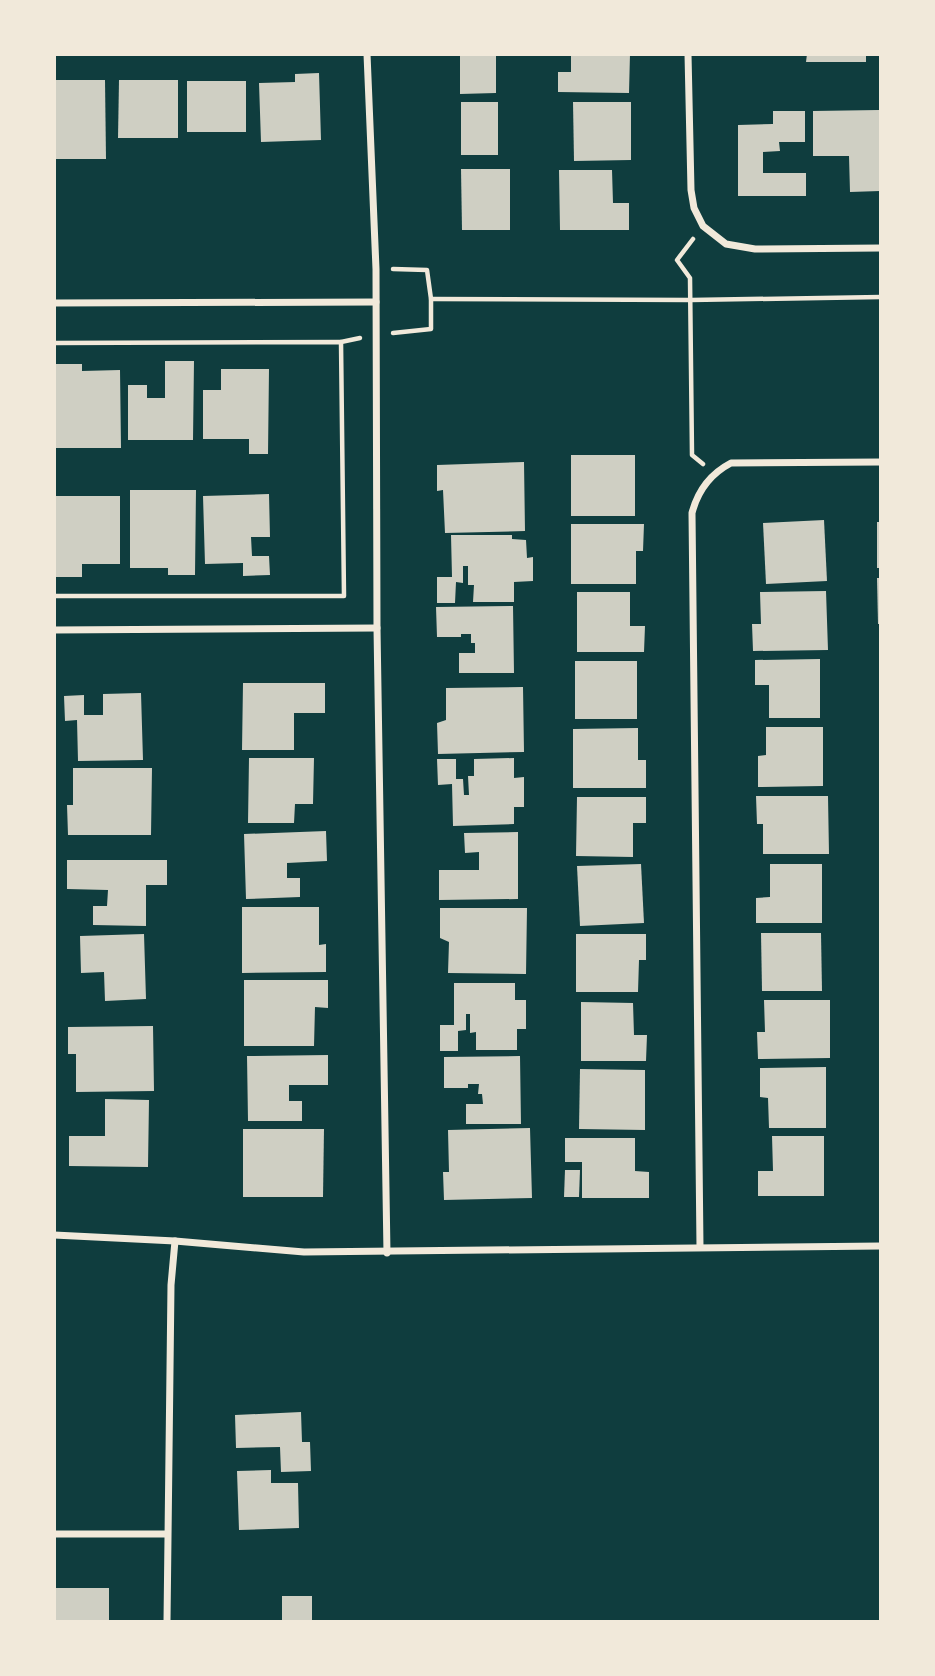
<svg xmlns="http://www.w3.org/2000/svg" width="935" height="1676" font-family="'Public Sans',sans-serif">
<rect width="100%" height="100%" fill="#0f3d3e"/>
<g fill="#cfcfc3">
<path d="M 460,54 L 496,54 L 496,93 L 460,94 Z"/>
<path d="M 571,54 L 630,54 L 629,93 L 558,92 L 558,72 L 571,72 Z"/>
<path d="M 807,54 L 866,54 L 866,62 L 806,62 Z"/>
<path d="M 319,73 L 321,140 L 261,142 L 259,83 L 295,82 L 295,74 Z"/>
<path d="M 54,80 L 105,80 L 106,159 L 54,159 Z"/>
<path d="M 119,80 L 178,80 L 178,138 L 118,138 Z"/>
<rect x="187" y="81" width="59" height="51"/>
<rect x="461" y="102" width="37" height="53"/>
<path d="M 573,102 L 631,102 L 631,160 L 574,161 Z"/>
<path d="M 879,110 L 880,191 L 850,192 L 849,156 L 813,156 L 813,111 Z"/>
<path d="M 773,111 L 805,111 L 805,142 L 779,142 L 780,151 L 763,152 L 763,173 L 806,173 L 806,196 L 738,196 L 738,125 L 773,124 Z"/>
<path d="M 461,169 L 510,169 L 510,230 L 462,230 Z"/>
<path d="M 559,170 L 612,170 L 613,203 L 629,203 L 629,230 L 560,230 Z"/>
<path d="M 165,361 L 194,361 L 193,440 L 128,440 L 128,385 L 147,385 L 147,398 L 165,398 Z"/>
<path d="M 54,364 L 82,364 L 82,371 L 120,370 L 121,448 L 54,448 Z"/>
<path d="M 221,369 L 269,369 L 268,454 L 249,454 L 249,439 L 203,439 L 203,390 L 221,390 Z"/>
<rect x="571" y="455" width="64" height="61"/>
<path d="M 524,462 L 525,531 L 445,533 L 443,490 L 437,491 L 437,465 Z"/>
<path d="M 130,490 L 196,490 L 195,575 L 168,575 L 168,568 L 130,568 Z"/>
<path d="M 269,494 L 270,537 L 251,537 L 252,556 L 269,556 L 270,575 L 243,576 L 243,563 L 205,564 L 203,496 Z"/>
<path d="M 56,496 L 120,496 L 120,564 L 82,564 L 82,577 L 56,577 Z"/>
<path d="M 824,520 L 827,581 L 766,584 L 763,523 Z"/>
<rect x="877" y="522" width="4" height="46"/>
<path d="M 571,524 L 644,524 L 643,551 L 636,551 L 636,584 L 571,584 Z"/>
<path d="M 451,535 L 512,535 L 512,539 L 526,540 L 527,558 L 533,557 L 533,581 L 514,582 L 514,602 L 473,602 L 474,585 L 468,585 L 468,566 L 463,566 L 463,583 L 456,582 L 455,603 L 437,603 L 437,577 L 452,577 Z"/>
<path d="M 877,578 L 881,578 L 881,624 L 878,624 Z"/>
<path d="M 826,591 L 828,650 L 753,651 L 752,624 L 761,624 L 760,592 Z"/>
<path d="M 577,592 L 630,592 L 630,626 L 645,626 L 644,652 L 577,652 Z"/>
<path d="M 513,606 L 514,673 L 459,673 L 459,653 L 475,653 L 475,643 L 471,643 L 471,634 L 461,634 L 461,637 L 437,637 L 436,607 Z"/>
<path d="M 820,659 L 820,718 L 769,718 L 769,685 L 755,685 L 755,660 Z"/>
<rect x="575" y="661" width="62" height="58"/>
<path d="M 243,683 L 325,683 L 325,713 L 294,713 L 294,750 L 242,750 Z"/>
<path d="M 523,687 L 524,752 L 438,754 L 437,723 L 446,720 L 446,688 Z"/>
<path d="M 141,693 L 143,760 L 78,761 L 77,720 L 65,721 L 64,696 L 84,695 L 84,715 L 103,715 L 103,694 Z"/>
<path d="M 766,727 L 823,727 L 823,786 L 758,787 L 758,756 L 766,755 Z"/>
<path d="M 638,728 L 638,760 L 646,760 L 646,788 L 573,788 L 573,729 Z"/>
<path d="M 249,758 L 314,758 L 313,804 L 295,804 L 294,823 L 248,823 Z"/>
<path d="M 514,758 L 514,778 L 524,777 L 524,807 L 514,807 L 514,824 L 453,826 L 452,784 L 438,785 L 437,759 L 456,759 L 456,779 L 463,779 L 464,795 L 469,795 L 468,776 L 474,776 L 474,759 Z"/>
<path d="M 73,768 L 152,768 L 151,835 L 68,835 L 67,805 L 73,805 Z"/>
<path d="M 756,796 L 828,796 L 829,854 L 763,854 L 763,824 L 757,824 Z"/>
<path d="M 577,797 L 646,797 L 646,823 L 633,823 L 633,857 L 576,856 Z"/>
<path d="M 326,831 L 327,861 L 287,863 L 287,878 L 300,878 L 300,897 L 246,899 L 244,834 Z"/>
<path d="M 518,832 L 518,899 L 439,900 L 439,870 L 479,870 L 479,852 L 465,853 L 464,833 Z"/>
<path d="M 67,860 L 167,860 L 167,885 L 146,885 L 146,926 L 93,925 L 93,906 L 107,906 L 108,890 L 67,889 Z"/>
<path d="M 641,864 L 644,923 L 580,926 L 577,866 Z"/>
<path d="M 770,864 L 822,864 L 822,923 L 756,923 L 756,898 L 770,897 Z"/>
<path d="M 242,907 L 319,907 L 319,945 L 326,944 L 326,972 L 242,973 Z"/>
<path d="M 440,908 L 527,908 L 526,974 L 448,973 L 449,942 L 440,938 Z"/>
<path d="M 761,933 L 821,933 L 822,991 L 762,991 Z"/>
<path d="M 144,934 L 146,999 L 105,1001 L 104,972 L 81,973 L 80,936 Z"/>
<path d="M 576,934 L 646,934 L 646,960 L 639,960 L 638,992 L 576,992 Z"/>
<path d="M 244,980 L 328,980 L 328,1008 L 315,1007 L 314,1046 L 244,1046 Z"/>
<path d="M 454,983 L 515,983 L 515,1000 L 526,1000 L 526,1029 L 517,1029 L 517,1050 L 476,1050 L 476,1032 L 470,1033 L 470,1014 L 466,1014 L 466,1030 L 458,1031 L 458,1051 L 440,1051 L 440,1025 L 454,1025 Z"/>
<path d="M 764,1000 L 830,1000 L 830,1058 L 758,1059 L 757,1032 L 765,1032 Z"/>
<path d="M 581,1002 L 633,1003 L 634,1035 L 647,1035 L 646,1061 L 581,1061 Z"/>
<path d="M 153,1026 L 154,1091 L 76,1092 L 76,1054 L 68,1054 L 68,1027 Z"/>
<path d="M 328,1055 L 328,1085 L 289,1085 L 289,1101 L 302,1101 L 302,1121 L 248,1121 L 247,1056 Z"/>
<path d="M 520,1056 L 521,1124 L 466,1124 L 466,1104 L 483,1104 L 482,1094 L 478,1094 L 479,1084 L 468,1084 L 468,1088 L 444,1088 L 444,1057 Z"/>
<path d="M 826,1067 L 826,1128 L 769,1128 L 768,1098 L 760,1097 L 760,1068 Z"/>
<path d="M 580,1069 L 645,1070 L 645,1130 L 579,1129 Z"/>
<path d="M 105,1099 L 149,1100 L 148,1167 L 69,1166 L 69,1136 L 105,1136 Z"/>
<path d="M 530,1128 L 532,1198 L 444,1200 L 443,1172 L 449,1172 L 448,1130 Z"/>
<path d="M 243,1129 L 324,1129 L 323,1197 L 243,1197 Z"/>
<path d="M 772,1136 L 824,1136 L 824,1196 L 758,1196 L 758,1171 L 773,1171 Z"/>
<path d="M 565,1138 L 635,1138 L 635,1171 L 649,1172 L 649,1198 L 582,1198 L 582,1162 L 565,1162 Z"/>
<path d="M 565,1170 L 580,1170 L 579,1197 L 564,1197 Z"/>
<path d="M 301,1412 L 302,1442 L 310,1442 L 311,1471 L 281,1472 L 280,1447 L 236,1448 L 235,1415 Z"/>
<path d="M 271,1470 L 271,1483 L 298,1483 L 299,1528 L 239,1530 L 237,1471 Z"/>
<rect x="54" y="1588" width="55" height="34"/>
<rect x="282" y="1596" width="30" height="26"/>
</g>
<g fill="none" stroke-linecap="round" stroke-linejoin="round">
<g stroke="#f1e9da" stroke-width="4.5">
<path d="M 693,239 L 677,260 L 690,278 L 692,455 L 703,464"/>
<path d="M 393,269 L 427,270 L 431,299 L 431,329 L 393,333"/>
<path d="M 431,299 L 691,300 L 881,297"/>
<path d="M 341,342 L 360,338"/>
<path d="M 54,343 L 341,342 L 344,596 L 54,596"/>
</g>
<g stroke="#f1e9da" stroke-width="7">
<path d="M 367,54 L 376,269 L 377,628 L 387,1253"/>
<path d="M 688,54 L 691,190 L 694,208 L 703,226 L 726,244 L 755,249 L 881,248"/>
<path d="M 54,303 L 376,302"/>
<path d="M 54,630 L 377,628"/>
<path d="M 54,1235 L 175,1241 L 304,1252 L 881,1246"/>
<path d="M 700,1247 L 692,513 C 698,490 710,474 731,463 L 881,462"/>
<path d="M 54,1534 L 166,1534"/>
<path d="M 167,1622 L 171,1285 L 175,1241"/>
</g>
</g>
<rect width="935" height="1676" fill="none" stroke="#f1e9da" stroke-width="112"/>
</svg>
